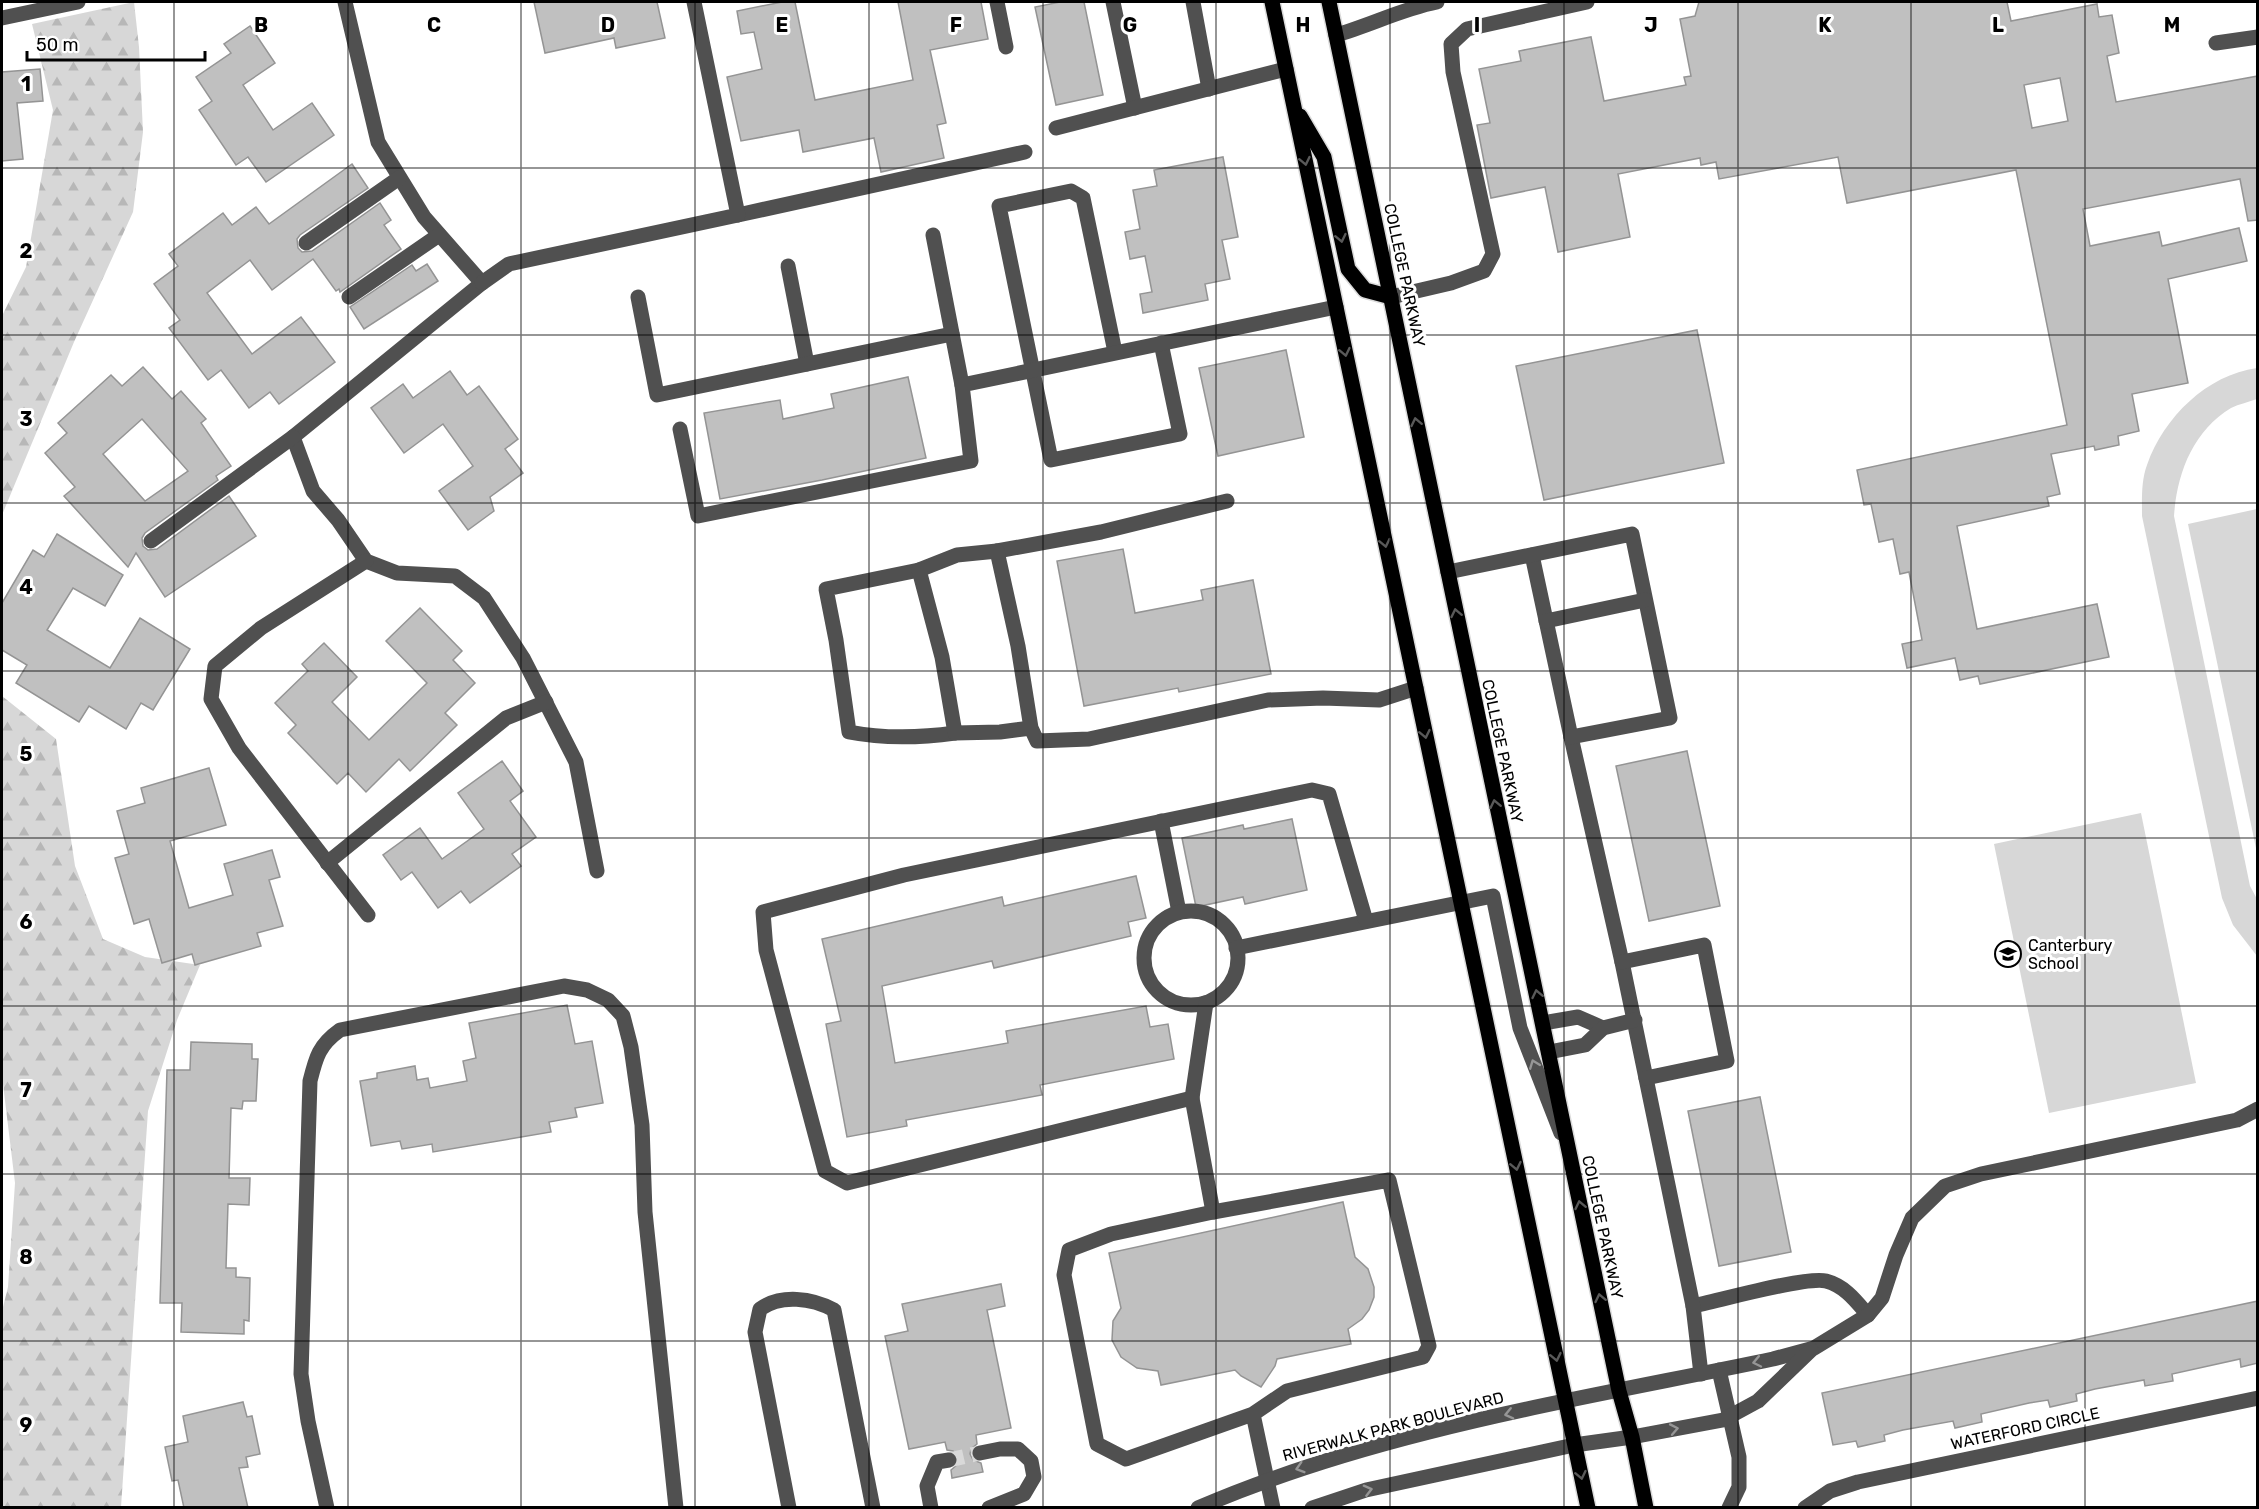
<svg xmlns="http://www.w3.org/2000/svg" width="2259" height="1509" font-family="Rubik,sans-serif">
<defs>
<pattern id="forest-firs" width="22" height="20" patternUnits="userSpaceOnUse" patternTransform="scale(1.5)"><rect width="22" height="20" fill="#d7d7d7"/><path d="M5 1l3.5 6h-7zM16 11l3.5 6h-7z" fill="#b7b7b7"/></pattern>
</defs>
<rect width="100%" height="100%" fill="#fff"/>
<g fill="#d7d7d7">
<path d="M 2257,368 L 2257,399 C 2249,402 2239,404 2231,408 C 2193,431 2177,473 2174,516 L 2250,886 L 2257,899 L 2257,956 L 2233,925 L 2222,898 L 2142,516 C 2142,499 2141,481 2147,465 C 2164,417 2207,375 2257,368 Z"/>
<path d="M 2257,509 L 2258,509 L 2257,853 L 2188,524 Z"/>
<path d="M 2141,813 L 2196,1083 L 2049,1113 L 1994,844 Z"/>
</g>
<g fill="url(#forest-firs)">
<path d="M 134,2 L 139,47 L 143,132 L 133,212 L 74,342 L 2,515 L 2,316 L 26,267 L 53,110 L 32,24 Z"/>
<path d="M 2,696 L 56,739 L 75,866 L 103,939 L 145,957 L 200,965 L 177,1020 L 148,1111 L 121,1507 L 2,1507 L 2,1311 L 8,1287 L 15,1183 L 2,1076 Z"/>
</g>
<g fill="#c0c0c0" stroke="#949494" stroke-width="1.5" fill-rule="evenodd">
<path d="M 534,2 L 657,2 L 665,38 L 616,48 L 614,38 L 545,53 Z"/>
<path d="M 782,2 L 795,2 L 815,100 L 913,80 L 898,2 L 981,2 L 988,39 L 930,50 L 946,123 L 937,125 L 944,158 L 881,172 L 874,138 L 803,152 L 799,130 L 741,141 L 727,77 L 762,69 L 754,32 L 741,34 L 737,11 Z"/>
<path d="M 1060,2 L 1084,2 L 1103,95 L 1056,105 L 1035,7 Z"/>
<path d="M 1699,2 L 2007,2 L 2011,21 L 2097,4 L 2099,17 L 2112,15 L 2119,53 L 2107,56 L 2116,102 L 2258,76 L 2258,220 L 2248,221 L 2240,179 L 2083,209 L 2090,246 L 2159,232 L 2162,246 L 2239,228 L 2247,261 L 2168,279 L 2188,383 L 2132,394 L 2139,431 L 2118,436 L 2119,445 L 2095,450 L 2094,446 L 2051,454 L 2060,494 L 2047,497 L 2049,506 L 1957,526 L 1977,629 L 2097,604 L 2109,657 L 1980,684 L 1978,676 L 1960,680 L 1955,658 L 1907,668 L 1902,644 L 1922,640 L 1909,572 L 1900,574 L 1893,539 L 1879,542 L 1871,504 L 1864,505 L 1857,470 L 2067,425 L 2016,170 L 1847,203 L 1838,157 L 1719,179 L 1716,162 L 1701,165 L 1700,158 L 1618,174 L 1630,237 L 1558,252 L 1545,187 L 1491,198 L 1477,125 L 1490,123 L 1479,69 L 1521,61 L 1519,51 L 1591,37 L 1604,101 L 1686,85 L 1684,77 L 1691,76 L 1680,19 L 1695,16 ZM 2060,78 L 2068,121 L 2032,128 L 2024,85 Z"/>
<path d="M 250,26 L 275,63 L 243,85 L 273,130 L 312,103 L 334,135 L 266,182 L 248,157 L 236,165 L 199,110 L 212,101 L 196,77 L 231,53 L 224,44 Z"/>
<path d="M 40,69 L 43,101 L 17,103 L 23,159 L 2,161 L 2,72 Z"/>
<path d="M 1223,157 L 1238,237 L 1222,240 L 1230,279 L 1205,284 L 1208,300 L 1143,313 L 1140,294 L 1152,292 L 1145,256 L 1130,259 L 1125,232 L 1140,229 L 1133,190 L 1157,186 L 1154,170 Z"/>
<path d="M 352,164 L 368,188 L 300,235 L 297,239 L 298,248 L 302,252 L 312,251 L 380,203 L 391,220 L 384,225 L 401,249 L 340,292 L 339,289 L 336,291 L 313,259 L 272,290 L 250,260 L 207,293 L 252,354 L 301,317 L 335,362 L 279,404 L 270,392 L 249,408 L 221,370 L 208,380 L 169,328 L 180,320 L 154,284 L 178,266 L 169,254 L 223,213 L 232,225 L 256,207 L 269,224 Z"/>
<path d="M 427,264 L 438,281 L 364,329 L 350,307 L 412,265 L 416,271 Z"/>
<path d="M 1697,330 L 1724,463 L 1544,500 L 1516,366 Z"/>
<path d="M 1286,350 L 1304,437 L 1218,456 L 1199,368 Z"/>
<path d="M 143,367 L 172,399 L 181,391 L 206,419 L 201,423 L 231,466 L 216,476 L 218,480 L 145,533 L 142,538 L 143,546 L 148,550 L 157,549 L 229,496 L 256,536 L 165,597 L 136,553 L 128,567 L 64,496 L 75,487 L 45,453 L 67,433 L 58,423 L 111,375 L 122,386 ZM 142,419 L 188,471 L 145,501 L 103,454 Z"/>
<path d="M 450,371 L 467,395 L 479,386 L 518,439 L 505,449 L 523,473 L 490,497 L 494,511 L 468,530 L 439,491 L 473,466 L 443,424 L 404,453 L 371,408 L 403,384 L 413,398 Z"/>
<path d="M 908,377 L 926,458 L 822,480 L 720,499 L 704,413 L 780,400 L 783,419 L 834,408 L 831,394 Z"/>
<path d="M 57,534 L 123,575 L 105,606 L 73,588 L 47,630 L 110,668 L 140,618 L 190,649 L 153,710 L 141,703 L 126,729 L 89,706 L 79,722 L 16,683 L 27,665 L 2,650 L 2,603 L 33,550 L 44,557 Z"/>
<path d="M 1123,549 L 1135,613 L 1203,600 L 1201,590 L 1253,580 L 1271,674 L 1179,692 L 1178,688 L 1084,706 L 1057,561 Z"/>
<path d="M 420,608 L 462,651 L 453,660 L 475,683 L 445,713 L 457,725 L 410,771 L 399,759 L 366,792 L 348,773 L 337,784 L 288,733 L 296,725 L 275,703 L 308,671 L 302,664 L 324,643 L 357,677 L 332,702 L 369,740 L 427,683 L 386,641 Z"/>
<path d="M 1687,751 L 1720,906 L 1649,921 L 1616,766 Z"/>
<path d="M 502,761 L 523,791 L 510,801 L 536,837 L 512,854 L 521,866 L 470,903 L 461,891 L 438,908 L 412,872 L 401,880 L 383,855 L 420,828 L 442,859 L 484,829 L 458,793 Z"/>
<path d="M 209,768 L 226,825 L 170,841 L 189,908 L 233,895 L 224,864 L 272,850 L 280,877 L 269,880 L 283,926 L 257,933 L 261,946 L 195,965 L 192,954 L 162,963 L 149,919 L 134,924 L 115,858 L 129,854 L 117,811 L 145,803 L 141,788 Z"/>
<path d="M 1292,819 L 1307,890 L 1245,904 L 1243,897 L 1196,907 L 1182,838 L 1243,825 L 1244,829 Z"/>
<path d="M 1136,876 L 1146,918 L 1128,922 L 1131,936 L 994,968 L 992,961 L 882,986 L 895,1063 L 1008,1043 L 1006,1031 L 1146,1006 L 1150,1027 L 1168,1024 L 1174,1059 L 1040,1085 L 1042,1095 L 906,1120 L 907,1126 L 847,1137 L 826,1024 L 841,1021 L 822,939 L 1002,897 L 1004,906 Z"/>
<path d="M 567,1005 L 575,1044 L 592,1041 L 603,1103 L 575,1108 L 577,1117 L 549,1122 L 551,1132 L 433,1152 L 432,1144 L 402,1149 L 400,1141 L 371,1146 L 360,1081 L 377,1078 L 377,1073 L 415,1066 L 417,1080 L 428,1078 L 430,1088 L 467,1081 L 463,1061 L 476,1058 L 469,1023 Z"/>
<path d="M 191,1042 L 252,1044 L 252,1059 L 258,1059 L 256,1101 L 243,1101 L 242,1109 L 231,1108 L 229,1178 L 250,1178 L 249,1205 L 228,1204 L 226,1268 L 236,1268 L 236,1277 L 250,1278 L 249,1321 L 244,1320 L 244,1334 L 181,1332 L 182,1303 L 160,1303 L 167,1070 L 190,1070 Z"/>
<path d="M 1760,1097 L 1791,1252 L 1719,1266 L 1688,1111 Z"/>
<path d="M 1343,1202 L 1355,1257 L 1368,1269 L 1374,1287 L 1374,1297 L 1369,1310 L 1362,1319 L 1348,1329 L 1351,1344 L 1277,1359 L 1275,1366 L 1261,1387 L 1241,1376 L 1235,1370 L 1161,1385 L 1158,1371 L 1137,1368 L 1121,1357 L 1112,1340 L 1113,1321 L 1121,1308 L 1109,1253 Z"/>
<path d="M 1001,1284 L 1005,1306 L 987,1310 L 1011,1428 L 976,1435 L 977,1444 L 971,1449 L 970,1454 L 973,1460 L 981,1463 L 983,1472 L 952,1478 L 951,1470 L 958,1464 L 958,1458 L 953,1451 L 947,1450 L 945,1442 L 909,1449 L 885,1336 L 908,1331 L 902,1304 Z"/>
<path d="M 2258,1301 L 2258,1363 L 2241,1367 L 2240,1359 L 2172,1374 L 2173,1381 L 2145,1386 L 2144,1380 L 2095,1389 L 2076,1394 L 2077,1401 L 2050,1407 L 2048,1400 L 2029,1403 L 1981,1414 L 1982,1422 L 1955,1428 L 1953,1421 L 1903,1430 L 1884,1435 L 1885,1441 L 1858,1447 L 1856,1441 L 1833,1445 L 1822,1393 Z"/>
<path d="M 243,1402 L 247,1417 L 252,1416 L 260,1454 L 246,1457 L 248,1467 L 239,1468 L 248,1508 L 184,1508 L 178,1480 L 172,1481 L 165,1447 L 188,1442 L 183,1416 Z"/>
</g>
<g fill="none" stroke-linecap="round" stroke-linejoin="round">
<path stroke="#d9d9d9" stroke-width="15" stroke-dasharray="15 8" stroke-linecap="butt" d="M 949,1460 L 980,1453"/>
<defs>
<g id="major">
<path d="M 1272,2 L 1588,1508"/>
<path d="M 1329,2 L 1619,1391 L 1632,1437 L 1646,1508"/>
<path d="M 1300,116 L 1324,157 L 1348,269 L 1365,290 L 1391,297"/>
</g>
</defs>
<use href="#major" stroke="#dbdbdb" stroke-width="18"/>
<g stroke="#505050" stroke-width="15">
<path d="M 345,2 L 378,142 L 424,217 L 482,283 L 293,437 L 313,491 L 338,520 L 366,561 L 397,573 L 455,576 L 484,598 L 523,658 L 576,762 L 597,871"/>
<path d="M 997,2 L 1006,47"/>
<path d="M 1113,2 L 1135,108"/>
<path d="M 1193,2 L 1209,89"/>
<path d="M 2,18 L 78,2"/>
<path d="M 1336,35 C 1371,25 1402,9 1437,2"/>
<path d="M 2216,43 L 2258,37"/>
<path d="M 1056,128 L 1286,69"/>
<path d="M 738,215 L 1025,152"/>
<path d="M 933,235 L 962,385"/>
<path d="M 306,243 L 399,178"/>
<path d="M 788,266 L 807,364"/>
<path d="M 482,283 L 509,264 L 738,215 L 694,2"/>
<path d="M 349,297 L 439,235"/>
<path d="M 638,297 L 657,395 L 952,334"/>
<path d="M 1391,297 L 1451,283 L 1484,271 L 1493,254 L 1453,72 L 1451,44 L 1467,29 L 1587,2"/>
<path d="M 1115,352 L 1083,198 L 1071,191 L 999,206 L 1051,460 L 1180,434 L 1161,343"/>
<path d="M 680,429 L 698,516 L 971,461 L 962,385 L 1336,307"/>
<path d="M 151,541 L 293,437"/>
<path d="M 997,551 L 1101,532 L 1227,501"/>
<path d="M 1532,555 L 1571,737 L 1622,962 L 1693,1306 C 1718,1301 1806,1276 1826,1281 C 1845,1286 1856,1301 1868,1315"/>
<path d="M 366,561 L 261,628 L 215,666 L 211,699 L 239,748 L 368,915"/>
<path d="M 919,570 L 826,589 L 836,640 L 849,732 C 885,739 919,738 955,733"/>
<path d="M 1448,572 L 1632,534 L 1670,718 L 1571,737"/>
<path d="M 1546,621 L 1645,600"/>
<path d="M 1031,728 L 1000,732 L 955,733 L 942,657 L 919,570 L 957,555 L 997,551 L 1018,646 L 1031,728 L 1037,741 L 1089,739 L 1268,700 L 1323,698 L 1379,700 L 1416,688"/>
<path d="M 1161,821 L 1179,912"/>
<path d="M 327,863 L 506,718 L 546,702"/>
<circle cx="1191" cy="958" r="47"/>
<path d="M 1236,948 L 1493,896 L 1520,1028 L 1561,1133"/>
<path d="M 1622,962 L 1704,945 L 1727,1061 L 1646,1078"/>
<path d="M 1206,1003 L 1192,1098 L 847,1183 L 825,1171 L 766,950 L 763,912 L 904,875 L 1312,790 L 1329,794 L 1366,921"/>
<path d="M 1543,1023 L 1578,1017 L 1603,1028"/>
<path d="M 1549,1052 L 1585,1045 L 1603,1028 L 1635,1020"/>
<path d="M 1192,1098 L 1213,1212"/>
<path d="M 1693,1306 L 1701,1374"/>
<path d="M 1719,1370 L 1739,1457 L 1739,1487 L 1729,1508"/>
<path d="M 1253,1414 L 1126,1459 L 1097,1444 L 1064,1275 L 1069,1250 L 1111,1234 L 1213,1212 L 1389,1180 L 1429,1346 L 1423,1357 L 1287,1391 L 1253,1414 L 1273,1508"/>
<path d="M 980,1453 L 1000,1449 L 1018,1449 L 1031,1461 L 1034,1477 L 1024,1494 L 989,1508"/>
<path d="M 327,1508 L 308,1421 L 301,1374 L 310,1081 C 316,1057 319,1045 340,1030 L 564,986 L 587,990 L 608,1000 L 623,1016 L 631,1047 L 642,1125 L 645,1212 L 676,1508"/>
<path d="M 789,1508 L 755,1332 L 760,1309 C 781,1294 812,1298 834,1310 L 873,1508"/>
<path d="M 931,1508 L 927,1486 L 937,1462 L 949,1460"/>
<path d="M 1198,1508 C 1378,1430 1582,1399 1773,1359 L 1814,1348 L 1868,1315 L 1882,1298 L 1896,1255 L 1912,1218 L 1945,1186 L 1981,1174 L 2237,1120 L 2258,1109"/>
<path d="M 1312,1508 L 1366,1490 L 1574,1445 L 1632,1437 L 1723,1420 L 1758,1401 L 1811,1350"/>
<path d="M 1805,1508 L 1830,1491 L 1858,1482 L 2258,1398"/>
</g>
<use href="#major" stroke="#000" stroke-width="15"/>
</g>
<defs><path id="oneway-chevron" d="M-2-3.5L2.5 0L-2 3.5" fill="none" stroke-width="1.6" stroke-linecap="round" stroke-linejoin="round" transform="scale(1.5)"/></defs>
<g stroke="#595959">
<use href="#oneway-chevron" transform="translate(1305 161) rotate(78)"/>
<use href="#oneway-chevron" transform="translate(1341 238) rotate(78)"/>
<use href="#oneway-chevron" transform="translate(1345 352) rotate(78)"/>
<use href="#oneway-chevron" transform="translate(1416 422) rotate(-102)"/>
<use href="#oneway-chevron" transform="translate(1385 543) rotate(78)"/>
<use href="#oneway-chevron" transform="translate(1456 613) rotate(-102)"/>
<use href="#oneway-chevron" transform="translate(1425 734) rotate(78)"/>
<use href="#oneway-chevron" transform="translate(1495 804) rotate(-102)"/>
<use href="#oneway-chevron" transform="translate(1537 994) rotate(-102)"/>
<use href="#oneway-chevron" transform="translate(1516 1166) rotate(78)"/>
<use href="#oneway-chevron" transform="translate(1580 1205) rotate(-102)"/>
<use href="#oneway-chevron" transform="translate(1600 1298) rotate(-102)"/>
<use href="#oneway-chevron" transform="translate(1556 1357) rotate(78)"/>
<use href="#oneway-chevron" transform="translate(1581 1475) rotate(78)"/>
</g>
<g stroke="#969696">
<use href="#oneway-chevron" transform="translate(1534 1064) rotate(-111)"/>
<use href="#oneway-chevron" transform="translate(1757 1362) rotate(168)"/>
<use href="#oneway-chevron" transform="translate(1509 1414) rotate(167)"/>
<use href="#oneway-chevron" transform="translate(1674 1429) rotate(-11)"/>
<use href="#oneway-chevron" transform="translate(1300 1468) rotate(163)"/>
<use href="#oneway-chevron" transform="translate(1368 1490) rotate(-14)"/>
</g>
<path fill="none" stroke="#000" stroke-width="1.5" stroke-opacity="0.55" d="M 174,2 L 174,1508M 348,2 L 348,1508M 521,2 L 521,1508M 695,2 L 695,1508M 869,2 L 869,1508M 1043,2 L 1043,1508M 1216,2 L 1216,1508M 1390,2 L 1390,1508M 1564,2 L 1564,1508M 1738,2 L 1738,1508M 1911,2 L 1911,1508M 2085,2 L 2085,1508M 2,168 L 2258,168M 2,335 L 2258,335M 2,503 L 2258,503M 2,671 L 2258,671M 2,838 L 2258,838M 2,1006 L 2258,1006M 2,1174 L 2258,1174M 2,1341 L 2258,1341"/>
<defs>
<symbol id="school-ring" viewBox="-11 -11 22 22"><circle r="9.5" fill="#fff" stroke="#000" stroke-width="1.5"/><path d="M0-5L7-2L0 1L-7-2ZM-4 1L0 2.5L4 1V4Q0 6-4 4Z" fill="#000"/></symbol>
</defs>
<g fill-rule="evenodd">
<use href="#school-ring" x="1993" y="939" width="30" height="30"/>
</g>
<g text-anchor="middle" stroke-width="6" stroke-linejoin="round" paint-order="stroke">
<g font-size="16" fill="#000" stroke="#fff">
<text transform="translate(1405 275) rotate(78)" y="6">COLLEGE PARKWAY</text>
<text transform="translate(1503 751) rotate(78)" y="6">COLLEGE PARKWAY</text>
<text transform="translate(1603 1227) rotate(78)" y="6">COLLEGE PARKWAY</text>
<text transform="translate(1393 1426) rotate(-15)" y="6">RIVERWALK PARK BOULEVARD</text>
<text transform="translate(2025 1428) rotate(-12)" y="6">WATERFORD CIRCLE</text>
</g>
<g font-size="16" fill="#000" stroke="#fff" text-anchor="start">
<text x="2028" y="951">Canterbury<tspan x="2028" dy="18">School</tspan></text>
</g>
</g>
<g font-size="20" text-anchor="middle" font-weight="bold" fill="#000" stroke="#fff" stroke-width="6" stroke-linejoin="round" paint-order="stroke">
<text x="261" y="32">B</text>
<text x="434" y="32">C</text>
<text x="608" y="32">D</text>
<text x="782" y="32">E</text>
<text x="956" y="32">F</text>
<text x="1130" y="32">G</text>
<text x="1303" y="32">H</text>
<text x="1477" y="32">I</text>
<text x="1651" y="32">J</text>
<text x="1825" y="32">K</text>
<text x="1998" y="32">L</text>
<text x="2172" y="32">M</text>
<text x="26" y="91">1</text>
<text x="26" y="258">2</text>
<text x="26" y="426">3</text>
<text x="26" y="594">4</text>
<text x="26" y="761">5</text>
<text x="26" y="929">6</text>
<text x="26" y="1097">7</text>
<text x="26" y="1264">8</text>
<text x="26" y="1432">9</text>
</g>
<rect width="2259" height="1509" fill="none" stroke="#000000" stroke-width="6"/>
<path d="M27 51v9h178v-9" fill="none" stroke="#000000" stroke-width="3"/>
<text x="36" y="51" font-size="18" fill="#000000" stroke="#ffffff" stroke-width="4.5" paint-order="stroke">50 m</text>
</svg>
